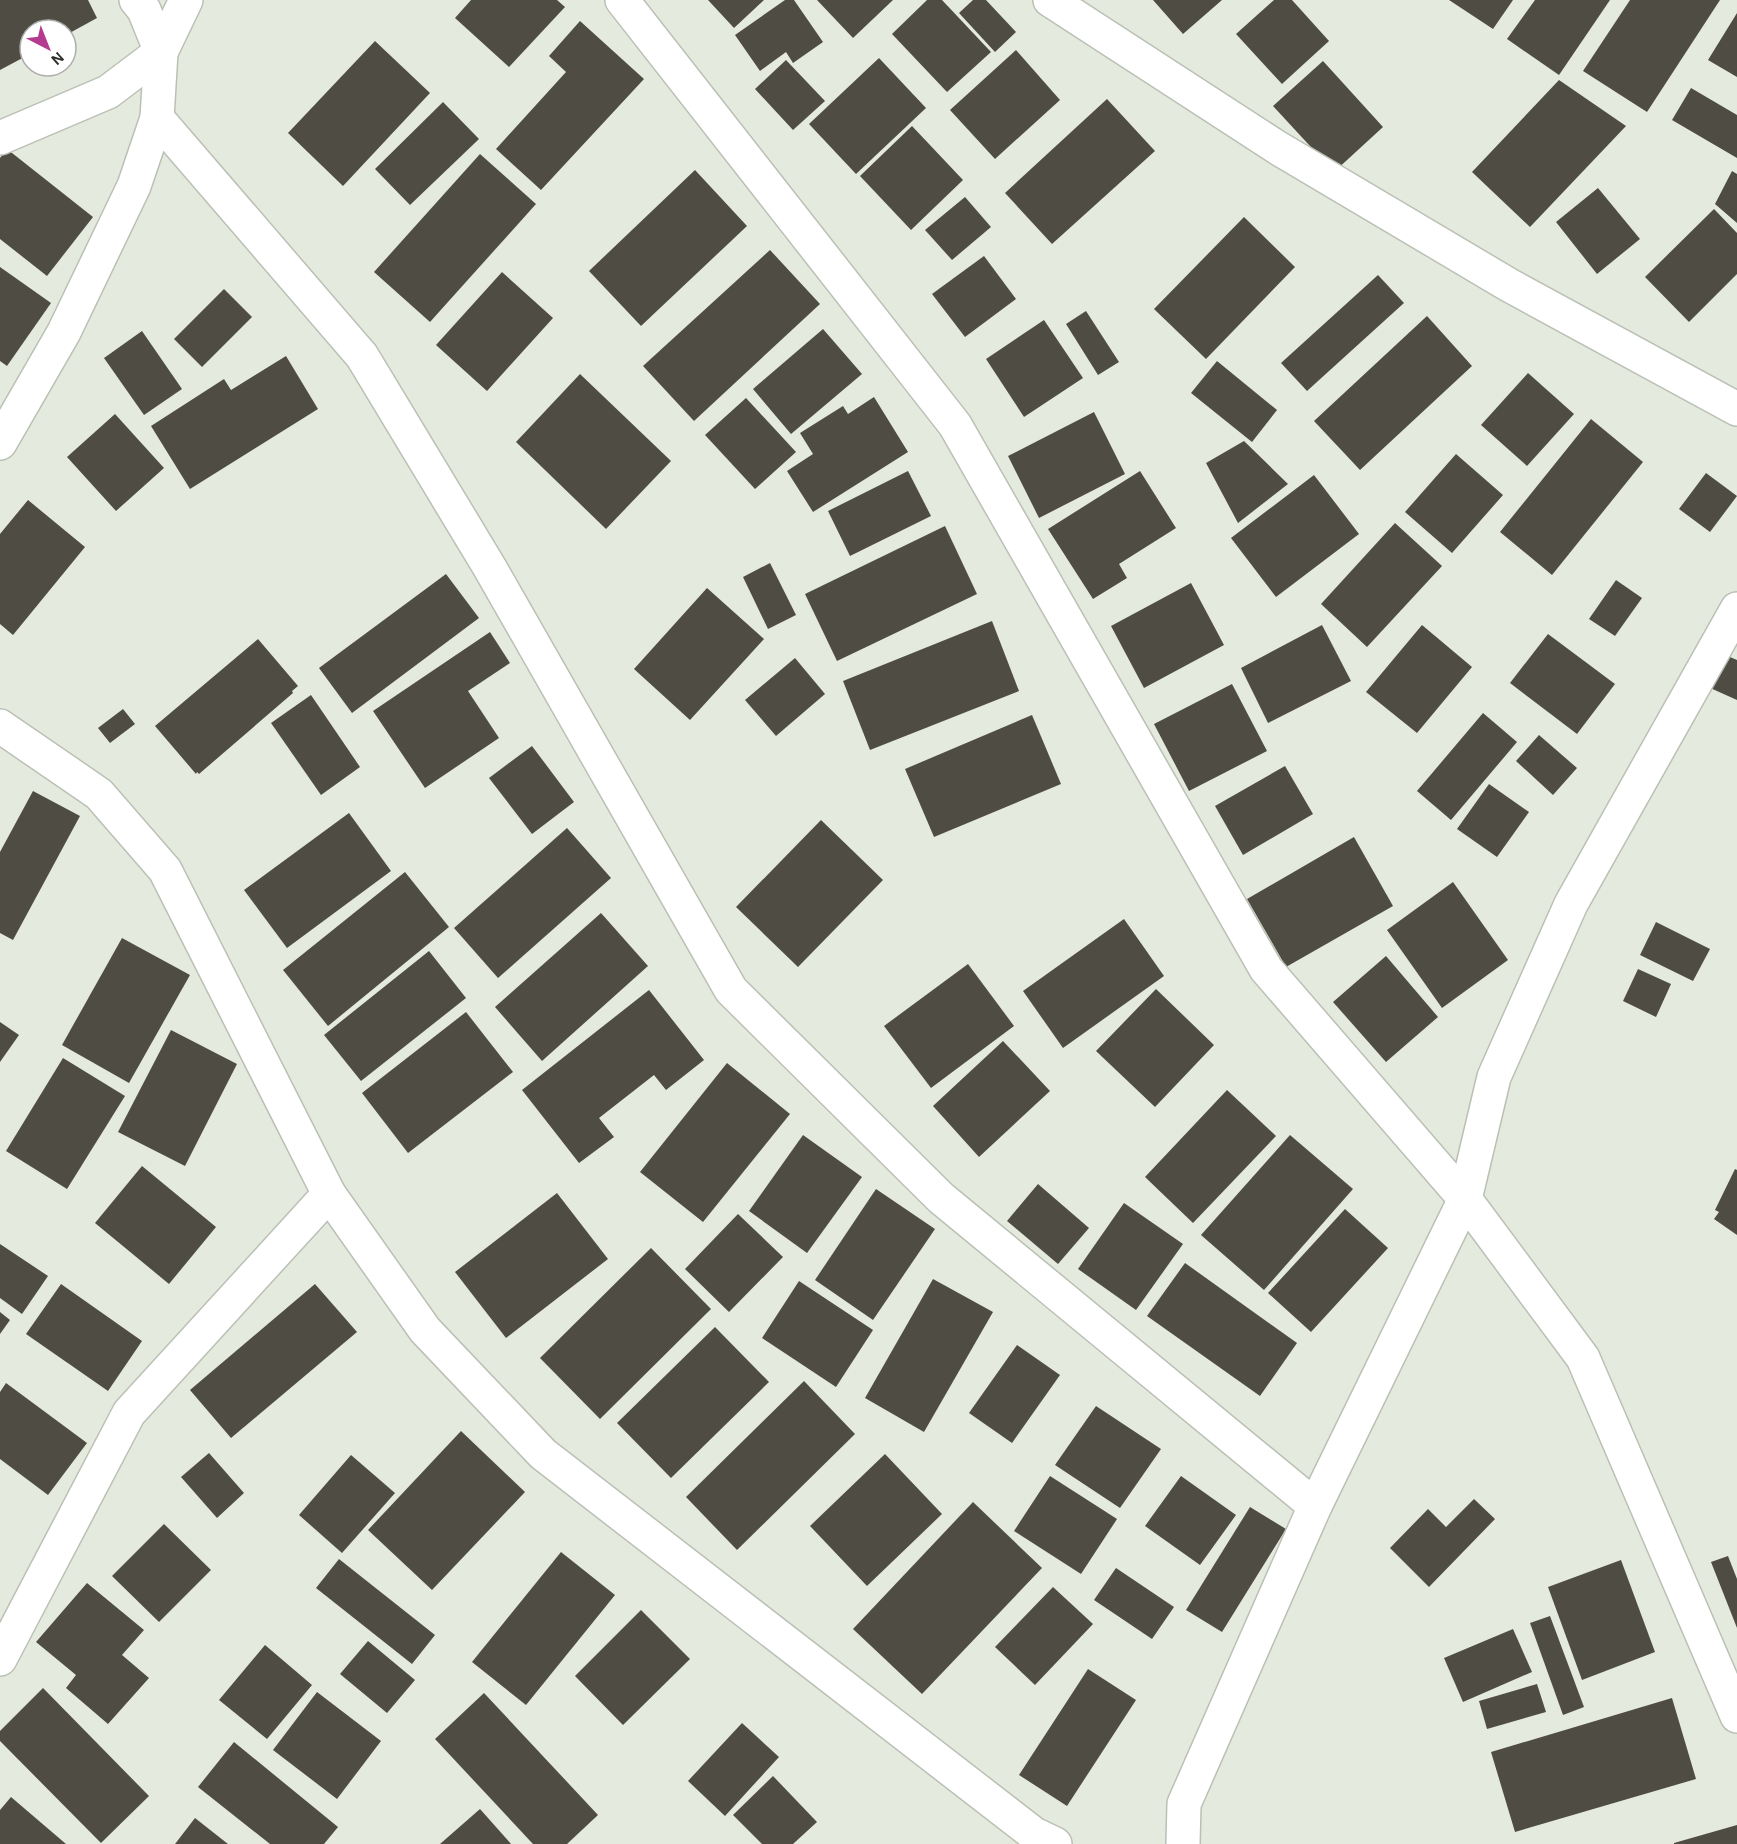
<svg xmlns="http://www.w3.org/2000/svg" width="1737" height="1844" font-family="'Alegreya Sans',sans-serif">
<rect width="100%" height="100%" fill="#e5eadf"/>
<g fill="#4f4c43">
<path d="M 0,0 L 88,0 L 97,18 L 66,35 L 66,30 L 30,30 L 30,54 L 0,70 Z"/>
<path d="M 471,0 L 557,0 L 565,7 L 509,67 L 455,18 Z"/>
<path d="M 708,0 L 764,0 L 734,28 Z"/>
<path d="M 785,0 L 794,0 L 823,42 L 793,63 L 786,52 L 760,71 L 735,35 Z"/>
<path d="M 817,0 L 893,0 L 853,38 Z"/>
<path d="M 927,0 L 942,0 L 991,52 L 947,92 L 892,34 Z"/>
<path d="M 973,0 L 986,0 L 1016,32 L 995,52 L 959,13 Z"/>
<path d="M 1153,0 L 1222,0 L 1183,34 Z"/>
<path d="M 1274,0 L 1292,0 L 1329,41 L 1282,84 L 1236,34 Z"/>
<path d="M 1449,0 L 1513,0 L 1493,29 Z"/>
<path d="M 1535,0 L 1610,0 L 1559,75 L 1507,39 Z"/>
<path d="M 1630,0 L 1720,0 L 1647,112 L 1583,71 Z"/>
<path d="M 1737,13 L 1737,77 L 1708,60 Z"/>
<path d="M 580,21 L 644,79 L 541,190 L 496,149 L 566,72 L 549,56 Z"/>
<path d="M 375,41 L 430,93 L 343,186 L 288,133 Z"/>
<path d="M 1016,50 L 1060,100 L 995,159 L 950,110 Z"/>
<path d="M 879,58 L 926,108 L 856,174 L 809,124 Z"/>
<path d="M 786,60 L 825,101 L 793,130 L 755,89 Z"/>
<path d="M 1323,61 L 1383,127 L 1334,172 L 1273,106 Z"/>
<path d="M 1559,80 L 1626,126 L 1530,227 L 1472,172 Z"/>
<path d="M 1691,88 L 1737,115 L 1737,158 L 1672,120 Z"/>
<path d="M 1107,99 L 1155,151 L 1052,244 L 1005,193 Z"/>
<path d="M 443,102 L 479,139 L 410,205 L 375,169 Z"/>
<path d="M 912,126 L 963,180 L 911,230 L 860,176 Z"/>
<path d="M 7,149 L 93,217 L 47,276 L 0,239 L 0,158 Z"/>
<path d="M 480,154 L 536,204 L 430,322 L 374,272 Z"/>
<path d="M 695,170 L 747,226 L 641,326 L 589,271 Z"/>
<path d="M 1732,171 L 1737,174 L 1737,223 L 1715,204 Z"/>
<path d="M 1598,188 L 1640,239 L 1597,274 L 1556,222 Z"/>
<path d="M 965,197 L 991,227 L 952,260 L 925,230 Z"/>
<path d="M 1714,209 L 1737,233 L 1737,274 L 1689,322 L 1645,277 Z"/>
<path d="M 1244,217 L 1295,267 L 1206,359 L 1154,309 Z"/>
<path d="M 770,250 L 820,304 L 694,421 L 643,366 Z"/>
<path d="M 984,256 L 1016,299 L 965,337 L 932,294 Z"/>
<path d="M 0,267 L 51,303 L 7,366 L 0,361 Z"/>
<path d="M 502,272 L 553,318 L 487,391 L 436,345 Z"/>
<path d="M 1378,275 L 1404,303 L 1307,391 L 1281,363 Z"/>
<path d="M 224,289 L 252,317 L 202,367 L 174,339 Z"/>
<path d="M 1086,311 L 1119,362 L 1098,375 L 1066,324 Z"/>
<path d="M 1427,316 L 1472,366 L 1360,470 L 1314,421 Z"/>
<path d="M 1044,320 L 1083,378 L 1024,417 L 986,359 Z"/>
<path d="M 823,329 L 862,374 L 791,434 L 753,389 Z"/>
<path d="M 142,331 L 182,389 L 144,415 L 104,358 Z"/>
<path d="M 286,356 L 318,409 L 190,489 L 151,426 L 224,379 L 231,390 Z"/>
<path d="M 1217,361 L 1277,410 L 1252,442 L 1191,393 Z"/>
<path d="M 1528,373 L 1574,414 L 1527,466 L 1481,425 Z"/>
<path d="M 580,374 L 671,461 L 606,529 L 516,442 Z"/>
<path d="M 874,397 L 908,452 L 813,512 L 787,471 L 813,454 L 800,433 L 843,406 L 848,414 Z"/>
<path d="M 746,398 L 796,452 L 755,489 L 705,435 Z"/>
<path d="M 1094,412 L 1125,474 L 1039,518 L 1008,456 Z"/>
<path d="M 115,414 L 164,468 L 116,511 L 67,457 Z"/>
<path d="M 1591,419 L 1643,462 L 1552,575 L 1500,532 Z"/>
<path d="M 1244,441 L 1288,484 L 1238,523 L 1206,463 Z"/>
<path d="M 1456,454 L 1503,495 L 1452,553 L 1405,512 Z"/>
<path d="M 908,471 L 931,516 L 850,556 L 828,511 Z"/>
<path d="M 1140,471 L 1176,528 L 1119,564 L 1127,578 L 1093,599 L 1048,529 Z"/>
<path d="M 1706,473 L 1737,496 L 1710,532 L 1679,509 Z"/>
<path d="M 1314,475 L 1359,534 L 1276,597 L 1231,538 Z"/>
<path d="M 28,500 L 85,547 L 13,635 L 0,624 L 0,534 Z"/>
<path d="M 1395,523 L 1442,566 L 1367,647 L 1321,604 Z"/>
<path d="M 945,526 L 977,594 L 837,661 L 805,594 Z"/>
<path d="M 770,563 L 796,615 L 768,629 L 743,577 Z"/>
<path d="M 446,574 L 479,618 L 352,713 L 319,668 Z"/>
<path d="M 1616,580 L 1642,598 L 1615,636 L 1589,619 Z"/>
<path d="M 1191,583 L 1224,645 L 1144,688 L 1111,626 Z"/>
<path d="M 707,588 L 764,639 L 690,720 L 634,669 Z"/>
<path d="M 992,621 L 1019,691 L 870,750 L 843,681 Z"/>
<path d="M 1322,625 L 1351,681 L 1268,723 L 1241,668 Z"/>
<path d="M 1422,625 L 1472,667 L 1417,733 L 1366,692 Z"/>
<path d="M 490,632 L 510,663 L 468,691 L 499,738 L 425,788 L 373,711 Z"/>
<path d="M 1548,634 L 1615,684 L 1577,734 L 1510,683 Z"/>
<path d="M 258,639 L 298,686 L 292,691 L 293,693 L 199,774 L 197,772 L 196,774 L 155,726 Z"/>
<path d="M 1723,654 L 1737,660 L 1737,700 L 1708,687 Z"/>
<path d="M 795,658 L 825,694 L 776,736 L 745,700 Z"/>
<path d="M 1232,684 L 1267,751 L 1189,791 L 1154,724 Z"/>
<path d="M 311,695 L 360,767 L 321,795 L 271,723 Z"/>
<path d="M 123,709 L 135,724 L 110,743 L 98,728 Z"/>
<path d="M 1483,713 L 1517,742 L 1451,820 L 1417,791 Z"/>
<path d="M 1032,715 L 1061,784 L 934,837 L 905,769 Z"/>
<path d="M 1539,735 L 1577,768 L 1553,795 L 1516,761 Z"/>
<path d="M 532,746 L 574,802 L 532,834 L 489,778 Z"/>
<path d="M 1285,766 L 1313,814 L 1243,855 L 1215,806 Z"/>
<path d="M 1489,784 L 1529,812 L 1497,857 L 1457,829 Z"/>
<path d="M 33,791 L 80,816 L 13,940 L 0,933 L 0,852 Z"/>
<path d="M 349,813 L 391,871 L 287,948 L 244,890 Z"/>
<path d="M 821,820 L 883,880 L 798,967 L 736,907 Z"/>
<path d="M 567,828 L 611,878 L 498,978 L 454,928 Z"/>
<path d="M 1354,837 L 1393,906 L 1286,967 L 1247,899 Z"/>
<path d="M 405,872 L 449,927 L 328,1026 L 283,970 Z"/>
<path d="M 1453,882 L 1508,960 L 1442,1008 L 1387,930 Z"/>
<path d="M 601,913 L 648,966 L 542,1061 L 495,1007 Z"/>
<path d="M 1124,919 L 1164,976 L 1063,1048 L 1023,991 Z"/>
<path d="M 1656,922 L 1710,949 L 1693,981 L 1640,955 Z"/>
<path d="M 122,938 L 190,975 L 129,1083 L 62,1045 Z"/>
<path d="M 429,951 L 466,998 L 361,1081 L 324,1035 Z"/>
<path d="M 1386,956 L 1438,1017 L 1386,1062 L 1333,1002 Z"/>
<path d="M 968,964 L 1014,1026 L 931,1088 L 884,1026 Z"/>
<path d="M 1638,969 L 1671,984 L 1656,1017 L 1623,1001 Z"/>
<path d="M 1156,989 L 1214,1045 L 1155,1107 L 1096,1051 Z"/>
<path d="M 649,990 L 704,1060 L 666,1090 L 654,1075 L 599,1118 L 614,1137 L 579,1163 L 522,1090 Z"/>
<path d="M 466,1012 L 513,1072 L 408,1153 L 362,1093 Z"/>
<path d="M 0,1022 L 19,1035 L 0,1062 Z"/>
<path d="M 171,1030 L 237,1064 L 185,1166 L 118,1132 Z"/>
<path d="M 1003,1041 L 1050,1091 L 979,1157 L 933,1106 Z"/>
<path d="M 63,1058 L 125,1096 L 67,1189 L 6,1151 Z"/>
<path d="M 727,1063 L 790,1114 L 703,1222 L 640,1172 Z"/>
<path d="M 1227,1090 L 1276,1136 L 1193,1223 L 1145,1177 Z"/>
<path d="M 803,1135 L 862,1177 L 807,1253 L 749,1211 Z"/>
<path d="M 1290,1135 L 1353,1189 L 1264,1290 L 1201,1235 Z"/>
<path d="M 142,1166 L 216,1227 L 169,1284 L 95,1223 Z"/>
<path d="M 1735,1169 L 1737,1170 L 1737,1235 L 1714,1219 L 1719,1212 L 1715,1210 Z"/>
<path d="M 1038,1184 L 1089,1228 L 1058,1264 L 1007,1221 Z"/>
<path d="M 876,1189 L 935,1229 L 873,1320 L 815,1280 Z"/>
<path d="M 557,1193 L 608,1259 L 506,1338 L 455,1272 Z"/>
<path d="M 1124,1203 L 1183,1244 L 1136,1310 L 1078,1269 Z"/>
<path d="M 1345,1209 L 1388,1248 L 1311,1332 L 1268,1293 Z"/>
<path d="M 738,1214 L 783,1257 L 729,1312 L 685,1269 Z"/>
<path d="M 0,1244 L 48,1276 L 22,1314 L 0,1298 Z"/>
<path d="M 651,1248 L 711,1309 L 600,1419 L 540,1358 Z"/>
<path d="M 1185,1263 L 1297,1343 L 1260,1396 L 1147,1316 Z"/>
<path d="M 933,1279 L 993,1312 L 924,1432 L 865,1398 Z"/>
<path d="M 799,1281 L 873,1330 L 836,1387 L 762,1338 Z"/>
<path d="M 61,1284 L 142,1341 L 108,1391 L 26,1334 Z"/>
<path d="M 315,1284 L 357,1332 L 231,1438 L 190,1390 Z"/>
<path d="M 0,1312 L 10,1320 L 0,1334 Z"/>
<path d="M 715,1327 L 769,1382 L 671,1478 L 617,1423 Z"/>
<path d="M 1017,1345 L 1060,1375 L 1012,1443 L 969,1413 Z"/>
<path d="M 804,1381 L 855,1434 L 737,1550 L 686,1497 Z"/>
<path d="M 6,1383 L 87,1443 L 48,1495 L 0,1459 L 0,1392 Z"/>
<path d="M 1096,1406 L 1161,1449 L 1120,1508 L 1055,1465 Z"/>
<path d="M 461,1431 L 525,1492 L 432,1590 L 368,1530 Z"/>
<path d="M 209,1453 L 244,1493 L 217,1518 L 181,1477 Z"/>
<path d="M 885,1454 L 942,1514 L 867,1586 L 810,1526 Z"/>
<path d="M 351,1455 L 395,1493 L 342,1553 L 299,1515 Z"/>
<path d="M 1050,1476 L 1117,1519 L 1081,1574 L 1014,1531 Z"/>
<path d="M 1181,1476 L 1236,1515 L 1200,1565 L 1145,1526 Z"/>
<path d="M 1474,1499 L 1495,1519 L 1429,1587 L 1390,1548 L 1428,1509 L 1446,1527 Z"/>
<path d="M 973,1502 L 1042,1568 L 922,1694 L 853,1629 Z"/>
<path d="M 1250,1507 L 1286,1529 L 1222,1632 L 1186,1610 Z"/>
<path d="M 164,1524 L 211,1570 L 159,1622 L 112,1576 Z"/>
<path d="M 561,1552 L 615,1595 L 526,1705 L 472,1662 Z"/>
<path d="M 1728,1556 L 1737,1579 L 1737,1628 L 1711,1562 Z"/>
<path d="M 339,1559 L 435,1635 L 412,1664 L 316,1588 Z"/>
<path d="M 1621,1560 L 1655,1652 L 1582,1680 L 1548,1587 Z"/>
<path d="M 1116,1568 L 1174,1607 L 1152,1639 L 1094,1600 Z"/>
<path d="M 87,1583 L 144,1630 L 122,1655 L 149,1678 L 108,1724 L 66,1688 L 76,1675 L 36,1642 Z"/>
<path d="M 1053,1587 L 1093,1624 L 1035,1685 L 995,1647 Z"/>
<path d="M 641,1610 L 690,1659 L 623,1725 L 575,1676 Z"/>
<path d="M 1550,1616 L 1584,1707 L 1563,1715 L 1530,1623 Z"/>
<path d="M 1513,1629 L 1532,1672 L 1463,1702 L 1444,1658 Z"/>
<path d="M 368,1641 L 415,1680 L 387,1713 L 340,1674 Z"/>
<path d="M 265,1645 L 312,1685 L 267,1739 L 219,1700 Z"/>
<path d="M 1088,1669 L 1136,1700 L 1067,1806 L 1019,1775 Z"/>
<path d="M 1537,1684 L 1546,1712 L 1487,1729 L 1479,1701 Z"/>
<path d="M 43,1688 L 149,1796 L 101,1843 L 0,1741 L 0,1731 Z"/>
<path d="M 317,1692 L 381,1741 L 337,1799 L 273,1750 Z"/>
<path d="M 484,1693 L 598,1815 L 567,1844 L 533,1844 L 435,1739 Z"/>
<path d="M 1672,1698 L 1696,1779 L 1515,1832 L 1491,1752 Z"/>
<path d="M 742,1723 L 779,1757 L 725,1816 L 688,1781 Z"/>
<path d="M 234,1742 L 338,1827 L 324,1844 L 270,1844 L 198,1787 Z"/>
<path d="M 773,1776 L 817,1822 L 793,1844 L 762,1844 L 733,1815 Z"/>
<path d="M 11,1797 L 66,1844 L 0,1844 L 0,1810 Z"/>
<path d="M 480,1809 L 511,1844 L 440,1844 Z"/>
<path d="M 195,1818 L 228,1844 L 175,1844 Z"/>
<path d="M 1737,1825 L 1737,1844 L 1674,1844 L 1674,1843 Z"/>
</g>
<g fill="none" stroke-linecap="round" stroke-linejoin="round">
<defs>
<g id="minor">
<path d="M 622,0 L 955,425 L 1266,969 L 1465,1199 L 1583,1358 L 1737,1716"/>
<path d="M 1050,0 L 1278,148 L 1509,285 L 1737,409"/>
<path d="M 157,118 L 362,356 L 490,568 L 731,990 L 941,1198 L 1315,1506"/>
<path d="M 0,138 L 108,92 L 161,52 L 186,0"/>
<path d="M 0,443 L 64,332 L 134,186 L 157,118 L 161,52 L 144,10 L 136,0"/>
<path d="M 0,726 L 99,794 L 165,870 L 329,1194 L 425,1330 L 543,1454 L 1034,1834 L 1055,1844"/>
<path d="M 0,1659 L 129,1413 L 329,1194"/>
<path d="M 1183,1844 L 1184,1804 L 1315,1506 L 1465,1199 L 1494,1077 L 1571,904 L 1737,609"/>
</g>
</defs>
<use href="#minor" stroke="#bbc0b5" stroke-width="36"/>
<use href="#minor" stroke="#fff" stroke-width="33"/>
</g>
<g transform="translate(48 48) rotate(138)"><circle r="28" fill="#ffffff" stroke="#acadab" stroke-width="1.5"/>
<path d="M0-4.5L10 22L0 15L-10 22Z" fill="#b43b90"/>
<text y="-9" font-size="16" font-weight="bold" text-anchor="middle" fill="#30312d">N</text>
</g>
</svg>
